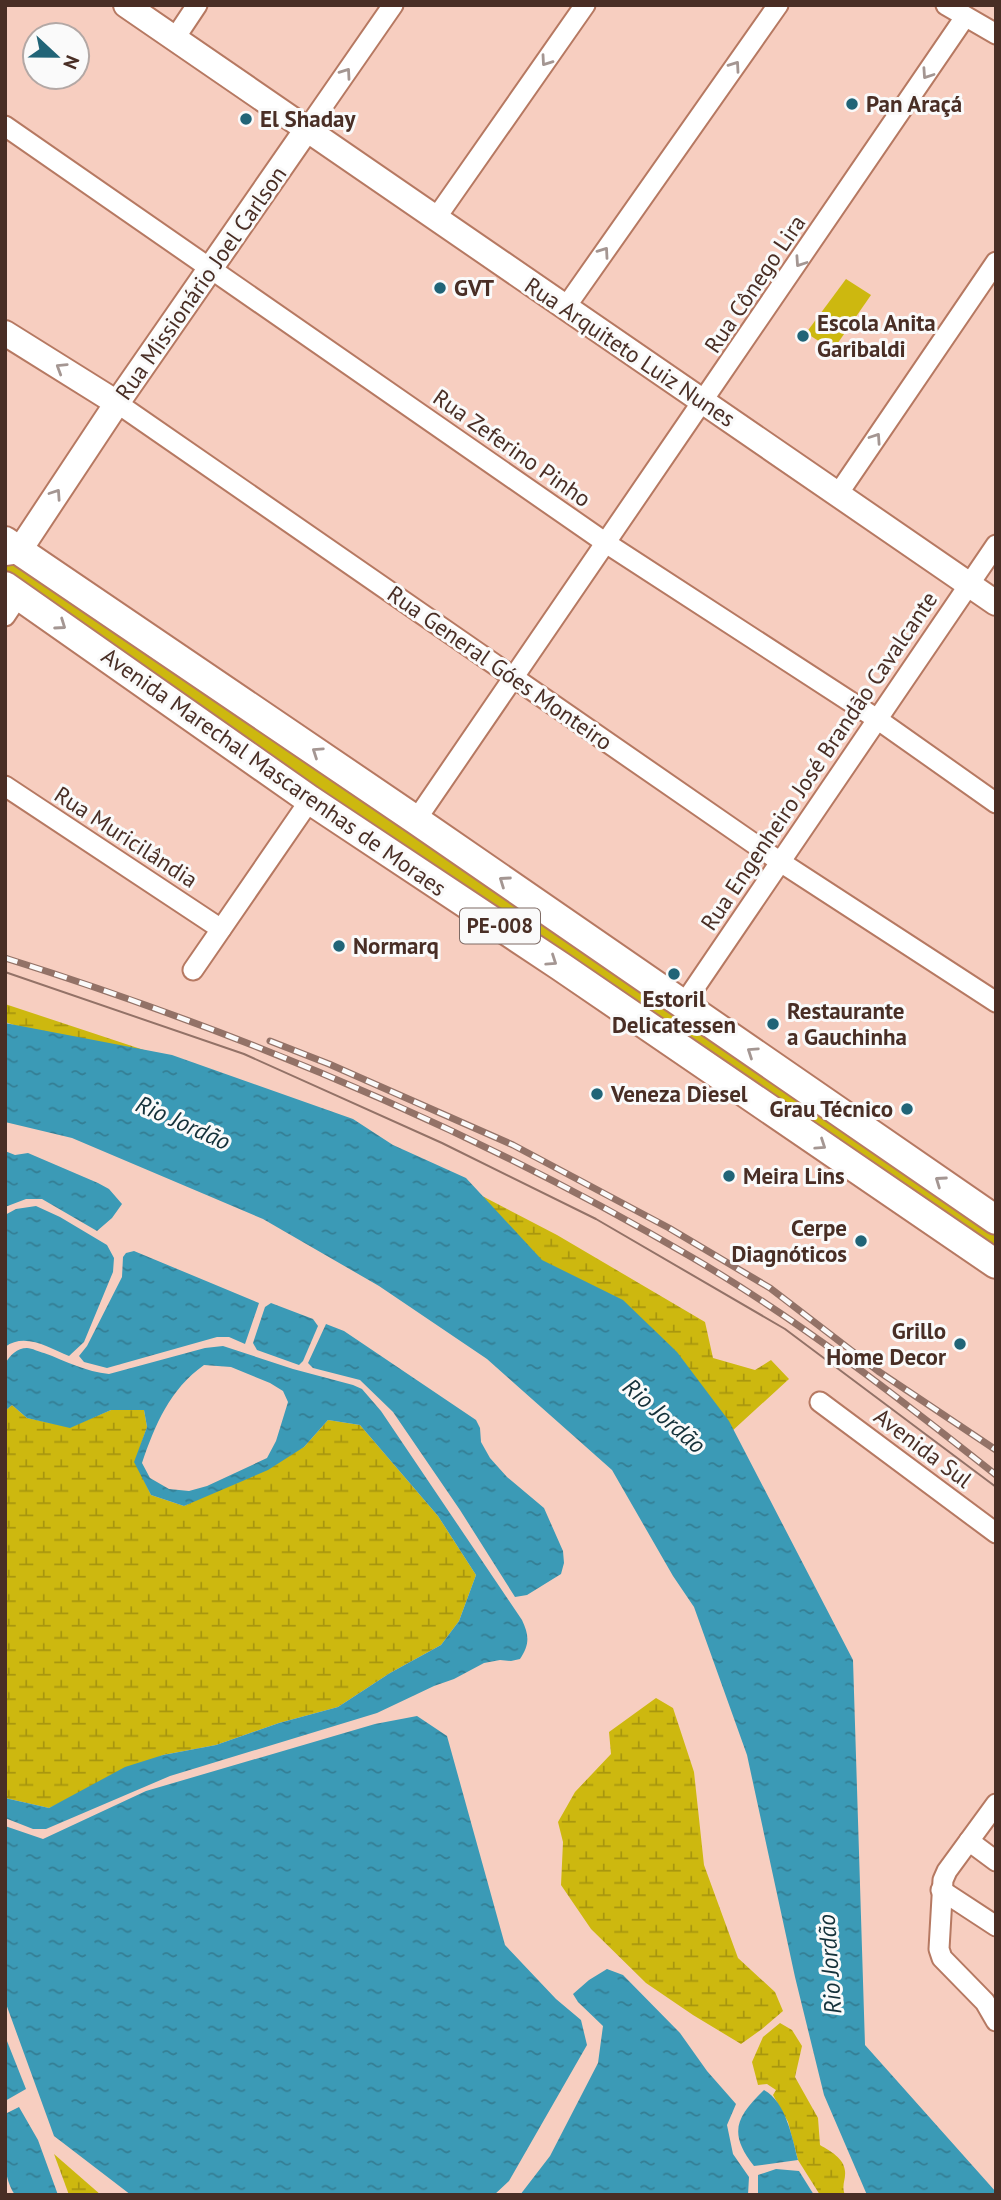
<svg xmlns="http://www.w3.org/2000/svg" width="1001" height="2200" font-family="'PT Sans',sans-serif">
<defs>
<pattern id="wetland-marsh" width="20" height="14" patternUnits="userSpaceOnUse" patternTransform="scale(1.75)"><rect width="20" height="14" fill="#cdb80f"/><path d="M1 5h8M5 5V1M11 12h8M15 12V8" fill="none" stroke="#a8960e"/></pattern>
<pattern id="water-ripples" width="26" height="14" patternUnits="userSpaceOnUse" patternTransform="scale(1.75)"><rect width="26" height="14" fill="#3b9ab6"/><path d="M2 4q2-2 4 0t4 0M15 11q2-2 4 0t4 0" fill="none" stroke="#347e94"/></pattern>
</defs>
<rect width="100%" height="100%" fill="#f7cec0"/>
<g fill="#cdb80f">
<path d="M 846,279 L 871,295 L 833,350 L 806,333 Z"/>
<path d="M 5,557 L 996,1228 L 996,1248 L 233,730 L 5,572 Z"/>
</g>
<g fill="url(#wetland-marsh)">
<path d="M 5,1004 L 150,1052 L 436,1172 L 557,1235 L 705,1322 L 713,1358 L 755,1370 L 771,1360 L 789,1379 L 719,1443 L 179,1080 L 5,1022 Z"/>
<path d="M 12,1405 L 27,1418 L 70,1427 L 111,1410 L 144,1410 L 147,1427 L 135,1462 L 151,1495 L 184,1506 L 304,1447 L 328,1420 L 360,1425 L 438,1516 L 476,1575 L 459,1621 L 441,1645 L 390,1673 L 338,1707 L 279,1723 L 216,1745 L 163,1755 L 49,1808 L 5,1798 L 5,1411 Z"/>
<path d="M 656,1698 L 673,1708 L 694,1772 L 704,1865 L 738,1958 L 775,1992 L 783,2011 L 762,2029 L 741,2044 L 693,2015 L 646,1983 L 591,1929 L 561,1885 L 563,1842 L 558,1822 L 575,1792 L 611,1754 L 609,1732 Z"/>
<path d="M 780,2023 L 792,2030 L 802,2046 L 795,2077 L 818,2118 L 820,2145 C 830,2151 844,2158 845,2171 C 846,2180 841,2185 845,2195 L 820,2195 L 798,2160 L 788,2122 L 773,2095 L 776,2090 L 767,2084 L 758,2085 L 752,2062 L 763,2037 Z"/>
<path d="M 54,2154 L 101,2195 L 69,2195 Z"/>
</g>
<g fill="url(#water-ripples)" fill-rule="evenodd">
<path d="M 5,1023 L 172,1055 L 353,1119 L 393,1145 L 466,1178 L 542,1260 L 623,1300 L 677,1352 L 729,1421 L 853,1660 L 865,2045 L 996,2192 L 996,2195 L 867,2195 L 824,2095 L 795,1977 L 747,1755 L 694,1607 L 673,1576 L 612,1470 L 487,1359 L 379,1286 L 263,1219 L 72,1138 L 5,1122 Z"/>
<path d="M 5,1151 L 15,1155 L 28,1153 L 98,1183 L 109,1189 L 122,1204 L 112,1218 L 97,1231 L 42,1199 L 26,1199 L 5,1207 Z"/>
<path d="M 36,1206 L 60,1217 L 107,1245 L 114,1258 L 113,1272 L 84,1342 L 69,1356 C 49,1348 25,1332 5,1347 L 5,1215 L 16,1209 Z"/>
<path d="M 134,1251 L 259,1303 L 245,1344 L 229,1337 L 217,1337 L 107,1368 L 84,1362 L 79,1356 L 87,1346 L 122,1277 L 123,1257 L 126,1253 Z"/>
<path d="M 271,1303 L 313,1319 L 318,1326 L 303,1361 L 299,1365 L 257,1350 L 253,1343 L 265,1307 Z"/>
<path d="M 326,1324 L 344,1331 L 476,1420 L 480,1428 L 481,1442 L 490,1458 L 507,1477 L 544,1508 L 563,1551 L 564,1563 L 561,1574 L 527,1595 L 515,1597 L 460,1510 L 393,1412 L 360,1380 L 313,1368 L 308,1363 Z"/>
<path d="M 223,1346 L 293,1369 L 353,1385 L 362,1389 L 381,1411 L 522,1620 C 529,1635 530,1644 520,1659 L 511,1661 L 500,1660 L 484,1663 L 454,1679 L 434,1686 L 377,1713 L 170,1776 L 46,1829 L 33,1829 L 5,1818 L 5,1798 L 49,1808 L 125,1767 L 163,1755 L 216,1745 L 279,1723 L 338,1707 L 390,1673 L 441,1645 L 459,1621 L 476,1575 L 438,1516 L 360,1425 L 328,1420 L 304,1447 L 268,1470 L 184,1506 L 151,1495 L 134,1462 L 147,1427 L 144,1410 L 111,1410 L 70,1428 L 27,1418 L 12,1405 L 5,1411 L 5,1364 C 10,1355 17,1348 27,1348 C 32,1348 39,1352 44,1353 C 66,1361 86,1372 109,1374 L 205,1348 ZM 204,1365 L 231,1367 L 270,1383 L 283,1391 L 288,1402 L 276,1441 L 267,1458 L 207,1486 L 189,1491 L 169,1489 L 150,1478 L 142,1463 C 155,1425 170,1389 204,1365 Z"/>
<path d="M 417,1716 L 447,1736 L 505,1945 L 556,1999 L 581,2020 L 587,2045 L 509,2181 L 494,2195 L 131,2195 L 54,2136 L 5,2001 L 5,1826 L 43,1839 L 146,1791 L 375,1724 Z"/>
<path d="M 607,1969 L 623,1975 L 680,2033 L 707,2071 L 736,2104 L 727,2125 L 733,2154 L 749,2177 L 748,2195 L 520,2195 L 550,2156 L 598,2063 L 603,2026 L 578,2002 L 573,1994 L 589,1980 Z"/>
<path d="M 5,2036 L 26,2089 L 5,2101 Z"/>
<path d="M 764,2090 C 786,2102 792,2137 798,2160 L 754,2166 C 728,2133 736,2117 764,2090 Z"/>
<path d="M 19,2107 L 38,2140 L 58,2195 L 15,2195 C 0,2173 5,2139 5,2114 Z"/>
<path d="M 776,2169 L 799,2171 L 814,2195 L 758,2195 L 758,2175 Z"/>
</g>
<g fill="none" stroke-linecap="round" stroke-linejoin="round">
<defs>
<g id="minor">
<path d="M 946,5 L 996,34"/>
<path d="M 175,38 L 197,5"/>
<path d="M 5,126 L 606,543 L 877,719 L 996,803"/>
<path d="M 307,129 L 393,5"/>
<path d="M 436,218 L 585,5"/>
<path d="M 565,308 L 778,5"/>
<path d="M 117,403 L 779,861 L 996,1002"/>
<path d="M 838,494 L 996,262"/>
<path d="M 5,616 L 19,595"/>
<path d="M 5,786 L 221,929"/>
<path d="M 416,820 C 597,551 784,286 965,17"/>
<path d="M 193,970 L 310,800"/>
<path d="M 683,1005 L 996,545"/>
<path d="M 820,1402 L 996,1533"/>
<path d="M 996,1804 L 947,1871 L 943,1880 L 939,1949 L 942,1958 L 985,2002 L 996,2021"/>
<path d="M 969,1841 L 996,1861"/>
<path d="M 941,1890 L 996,1926"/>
</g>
<g id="major">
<path d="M 126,5 L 996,603"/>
<path d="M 5,333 L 117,403"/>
<path d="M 5,553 L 19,551 L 117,403 L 307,129"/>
</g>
<g id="highway">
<path d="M 5,541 L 416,820 L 996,1220"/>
<path d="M 5,586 L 310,800 L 560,966 L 996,1264"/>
</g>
</defs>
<use href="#minor" stroke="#b67962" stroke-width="23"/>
<use href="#major" stroke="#b67962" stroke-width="28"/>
<use href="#highway" stroke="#b67962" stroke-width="32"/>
<use href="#minor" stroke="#fff" stroke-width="19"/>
<use href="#major" stroke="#fff" stroke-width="24"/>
<use href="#highway" stroke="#fff" stroke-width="28"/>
<path stroke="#937267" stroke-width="2" d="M 5,972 L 244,1054 L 442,1143 L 596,1219 L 785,1329 L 996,1487"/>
<defs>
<g id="rail">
<path d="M 5,958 C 244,1033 477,1131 693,1258 C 799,1320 899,1398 996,1475"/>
<path d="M 270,1041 L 329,1064 L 513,1145 L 669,1228 L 770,1288 L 878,1371 L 996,1450"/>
</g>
</defs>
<use href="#rail" stroke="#937267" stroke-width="7"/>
<use href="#rail" stroke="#fafafa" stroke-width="4.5" stroke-dasharray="13" stroke-linecap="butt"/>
</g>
<defs><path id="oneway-chevron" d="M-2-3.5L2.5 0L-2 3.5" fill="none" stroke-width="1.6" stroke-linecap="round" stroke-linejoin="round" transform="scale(1.75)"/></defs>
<g stroke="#a49692">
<use href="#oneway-chevron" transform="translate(546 61) rotate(125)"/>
<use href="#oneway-chevron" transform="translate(735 66) rotate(-55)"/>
<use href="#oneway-chevron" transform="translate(346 73) rotate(-55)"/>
<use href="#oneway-chevron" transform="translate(927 74) rotate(124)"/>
<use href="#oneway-chevron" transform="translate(604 252) rotate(-55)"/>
<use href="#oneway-chevron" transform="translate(800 262) rotate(124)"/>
<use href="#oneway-chevron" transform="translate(61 368) rotate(-148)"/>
<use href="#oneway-chevron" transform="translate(876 438) rotate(-56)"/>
<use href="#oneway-chevron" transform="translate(56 494) rotate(-56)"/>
<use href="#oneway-chevron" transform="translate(61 625) rotate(35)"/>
<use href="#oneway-chevron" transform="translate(317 752) rotate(-146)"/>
<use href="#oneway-chevron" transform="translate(504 881) rotate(-145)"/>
<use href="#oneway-chevron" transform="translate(552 961) rotate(34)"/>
<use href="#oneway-chevron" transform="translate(752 1052) rotate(-146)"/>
<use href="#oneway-chevron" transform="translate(821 1145) rotate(34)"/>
<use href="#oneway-chevron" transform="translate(940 1181) rotate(-145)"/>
</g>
<g fill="#216477" stroke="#fafafa" stroke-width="2.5">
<circle cx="852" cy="104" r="7"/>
<circle cx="246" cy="119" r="7"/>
<circle cx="440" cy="288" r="7"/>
<circle cx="803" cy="336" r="7"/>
<circle cx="339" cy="946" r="7"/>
<circle cx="674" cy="974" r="7"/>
<circle cx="773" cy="1024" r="7"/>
<circle cx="597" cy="1094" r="7"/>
<circle cx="907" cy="1109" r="7"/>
<circle cx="729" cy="1176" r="7"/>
<circle cx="861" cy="1241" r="7"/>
<circle cx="960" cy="1344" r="7"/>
</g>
<g text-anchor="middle" stroke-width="6" stroke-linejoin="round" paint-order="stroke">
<rect fill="#fafafa" stroke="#7e6b65" stroke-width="2" x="460" y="908.5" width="80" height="35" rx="5"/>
<g font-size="21" font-weight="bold" fill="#492e25">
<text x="500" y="933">PE-008</text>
</g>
<g font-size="23" font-weight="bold" fill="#492e25" stroke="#fafafa" text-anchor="start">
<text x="866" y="112">Pan Araçá</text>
<text x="260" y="127">El Shaday</text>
<text x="454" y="296">GVT</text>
<text x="817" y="331">Escola Anita<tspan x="817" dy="26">Garibaldi</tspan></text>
<text x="353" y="954">Normarq</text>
<text x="674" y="1007" text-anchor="middle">Estoril<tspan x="674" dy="26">Delicatessen</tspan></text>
<text x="787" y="1019">Restaurante<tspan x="787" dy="26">a Gauchinha</tspan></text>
<text x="611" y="1102">Veneza Diesel</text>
<text x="893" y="1117" text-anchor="end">Grau Técnico</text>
<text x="743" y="1184">Meira Lins</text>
<text x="847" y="1236" text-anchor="end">Cerpe<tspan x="847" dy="26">Diagnóticos</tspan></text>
<text x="946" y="1339" text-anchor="end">Grillo<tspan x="946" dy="26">Home Decor</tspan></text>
</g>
<g font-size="23" fill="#492e25" stroke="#fafafa">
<text transform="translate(201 283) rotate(-55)" y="8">Rua Missionário Joel Carlson</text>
<text transform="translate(755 284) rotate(-56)" y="8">Rua Cônego Lira</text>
<text transform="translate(630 352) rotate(34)" y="8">Rua Arquiteto Luiz Nunes</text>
<text transform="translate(512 448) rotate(35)" y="8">Rua Zeferino Pinho</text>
<text transform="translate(500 668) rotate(35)" y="8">Rua General Góes Monteiro</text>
<text transform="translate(819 761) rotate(-56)" y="8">Rua Engenheiro José Brandão Cavalcante</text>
<text transform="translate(274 772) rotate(35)" y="8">Avenida Marechal Mascarenhas de Moraes</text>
<text transform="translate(126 837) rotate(33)" y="8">Rua Muricilândia</text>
<text transform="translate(923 1448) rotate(37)" y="8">Avenida Sul</text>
</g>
<g font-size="24" font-style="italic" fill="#14313a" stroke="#fafafa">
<text transform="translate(183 1123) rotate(24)" y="8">Rio Jordão</text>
<text transform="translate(664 1416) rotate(41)" y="8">Rio Jordão</text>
<text transform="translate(830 1964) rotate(-94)" y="8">Rio Jordão</text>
</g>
</g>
<rect width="1001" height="2200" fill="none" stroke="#492e25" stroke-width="14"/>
<g transform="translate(56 56) rotate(112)"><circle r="33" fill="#fafafa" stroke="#b3a8a5" stroke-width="2"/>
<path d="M0-5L12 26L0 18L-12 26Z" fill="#216477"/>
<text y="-10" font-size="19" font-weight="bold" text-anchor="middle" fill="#492e25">N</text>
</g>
</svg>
